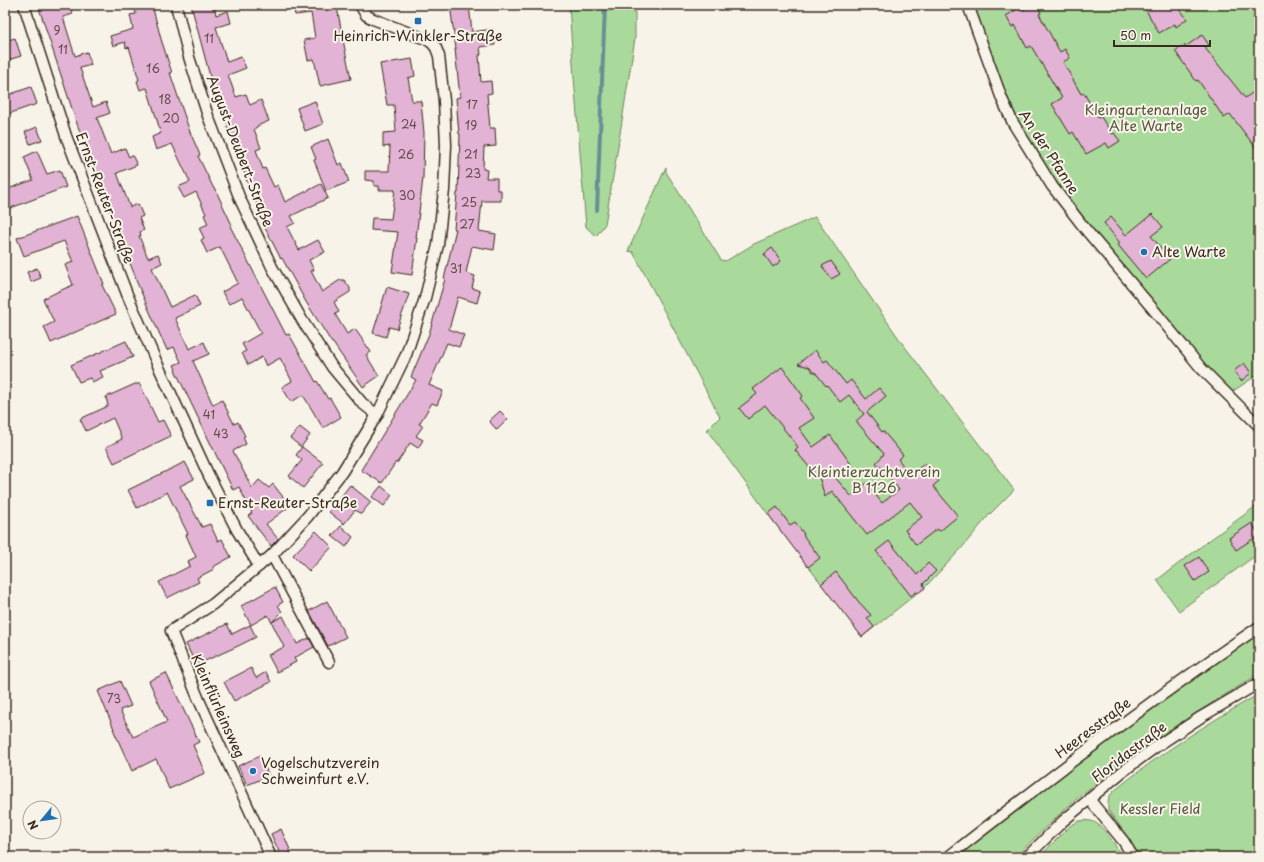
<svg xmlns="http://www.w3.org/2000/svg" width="1264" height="862" font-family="'Playpen Sans',sans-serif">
<rect width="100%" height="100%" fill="#f7f3e8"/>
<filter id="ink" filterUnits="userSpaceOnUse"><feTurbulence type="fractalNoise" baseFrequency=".025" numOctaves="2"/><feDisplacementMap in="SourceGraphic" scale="8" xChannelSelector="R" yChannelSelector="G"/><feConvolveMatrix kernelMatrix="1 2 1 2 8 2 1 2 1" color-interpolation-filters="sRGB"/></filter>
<g filter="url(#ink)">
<g fill="#a9da9b" stroke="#72825c">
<path d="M 569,5 L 635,5 L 635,38 L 616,159 L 605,224 L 596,236 L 586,227 L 574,78 Z"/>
<path d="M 971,5 L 1259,5 L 1259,374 L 1230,393 L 1228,393 L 1054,184 L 1014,116 Z"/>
<path d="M 666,167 L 666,172 L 721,260 L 726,261 L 754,244 L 815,217 L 902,343 L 1014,490 L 989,515 L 960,550 L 926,586 L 862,637 L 768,514 L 707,430 L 720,417 L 633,252 L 628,251 Z"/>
<path d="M 1259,504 L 1259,553 L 1179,611 L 1157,580 L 1207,542 Z"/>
<path d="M 1259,633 L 1259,674 C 1212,703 1165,731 1121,764 C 1083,792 1048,823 1016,857 L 956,857 C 1055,780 1156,705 1259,633 Z"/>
<path d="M 1259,694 L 1259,857 L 1140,857 L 1128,837 L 1108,810 L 1108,803 L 1109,797 L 1114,791 C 1159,754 1208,723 1259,694 Z"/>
<path d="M 1079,821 C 1083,821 1087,820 1091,821 C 1104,824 1116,847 1122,857 L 1039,857 L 1070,826 Z"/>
</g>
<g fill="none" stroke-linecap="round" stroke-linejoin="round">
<path stroke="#679094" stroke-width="4" d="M 597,210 L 605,5"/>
</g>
<g fill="#e2b3d4" stroke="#3b2a1e">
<path d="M 38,5 L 70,5 L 73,14 L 63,17 L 75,56 L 87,52 L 91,65 L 80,68 L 93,107 L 106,102 L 110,113 L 97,118 L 111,154 L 125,148 L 129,157 L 132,155 L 137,165 L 117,173 L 130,207 L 138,204 L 143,216 L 139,218 L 144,230 L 140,232 L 141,236 L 139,236 L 148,258 L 158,254 L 162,263 L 152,268 L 170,307 L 195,295 L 200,306 L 175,318 L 189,349 L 204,342 L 209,354 L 193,361 L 213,405 L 222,400 L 234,424 L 238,422 L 245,436 L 243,437 L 246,444 L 233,451 L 252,488 L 259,480 L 269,488 L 273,484 L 290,506 L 266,524 L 278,539 L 271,546 L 248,516 L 252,513 L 239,487 L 233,490 L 175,370 L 176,369 L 174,365 L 181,362 L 174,347 L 167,350 L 156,326 L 135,278 L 136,278 L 122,244 L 123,244 L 96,178 L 97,178 L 76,121 Z"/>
<path d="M 134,5 L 152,5 L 161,39 L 172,73 L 170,73 L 190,132 L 200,155 L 198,156 L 214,189 L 215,189 L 232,225 L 230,226 L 286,335 L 289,334 L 316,382 L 317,381 L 328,399 L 330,398 L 341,417 L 323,428 L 303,395 L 291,402 L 282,387 L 292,381 L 280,358 L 266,366 L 262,357 L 248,365 L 242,353 L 246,351 L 242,344 L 261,333 L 242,297 L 229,304 L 222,292 L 238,283 L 220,247 L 207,253 L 201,240 L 204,238 L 199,228 L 208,224 L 204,215 L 206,214 L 196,192 L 184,198 L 178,187 L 190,182 L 172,144 L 156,150 L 152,137 L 161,133 L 147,88 L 140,90 L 137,81 L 139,80 L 129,47 L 126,48 L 125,42 L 113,46 L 110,36 L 133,29 L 130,15 L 136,14 Z"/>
<path d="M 191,5 L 214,5 L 216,15 L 228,11 L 231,23 L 216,27 L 227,62 L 241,57 L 246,68 L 228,75 L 236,97 L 246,94 L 250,105 L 261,100 L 269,121 L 257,126 L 257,127 L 254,129 L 261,148 L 256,150 L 263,169 L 265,168 L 274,187 L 278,185 L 285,202 L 321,184 L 328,198 L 291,216 L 295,223 L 287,227 L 299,250 L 318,240 L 325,252 L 309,260 L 314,270 L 311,271 L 322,292 L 340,280 L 344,280 L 350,288 L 350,292 L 334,302 L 339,312 L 335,314 L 347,334 L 355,329 L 371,352 L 366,355 L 379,376 L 363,387 L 333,343 L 332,343 L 306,302 L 282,258 L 281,259 L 265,228 L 267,227 L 245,177 L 246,177 L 232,143 L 233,142 L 227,127 L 229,127 L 211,80 Z"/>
<path d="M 293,5 L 323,5 L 323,9 L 337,7 L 343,40 L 351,79 L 320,86 L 314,59 L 308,60 L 304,40 L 315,38 L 311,13 L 295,15 Z"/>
<path d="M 450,5 L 469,5 L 472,32 L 493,29 L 495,45 L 480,47 L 481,55 L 479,55 L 481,82 L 491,81 L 492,93 L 487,94 L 490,128 L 495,128 L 496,146 L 484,147 L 483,169 L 487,170 L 486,178 L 497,178 L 497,190 L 501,190 L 501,201 L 482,201 L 479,231 L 496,234 L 494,250 L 472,246 L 466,273 L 475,276 L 472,288 L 480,291 L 477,303 L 458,297 L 449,329 L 464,335 L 459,347 L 447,343 L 429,385 L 443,391 L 437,405 L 432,403 L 419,424 L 423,426 L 416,436 L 423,440 L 418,448 L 410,443 L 397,463 L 396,462 L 382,483 L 361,470 L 416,380 L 411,377 L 429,334 L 445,279 L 444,279 L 456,229 L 454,229 L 457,193 L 458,193 L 460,134 L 459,134 L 456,98 L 460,97 L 455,49 L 456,49 Z"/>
<path d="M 1032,5 L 1037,5 L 1041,13 L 1039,14 L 1060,52 L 1065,49 L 1070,58 L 1063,62 L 1081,94 L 1084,93 L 1098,118 L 1101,117 L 1112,134 L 1114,133 L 1120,141 L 1109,148 L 1106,143 L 1086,154 L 1073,132 L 1070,134 L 1052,104 L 1062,98 L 1031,46 L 1027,48 L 1015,25 L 1012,27 L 1006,16 L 1019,8 L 1020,11 Z"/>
<path d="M 1143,5 L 1177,5 L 1187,19 L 1176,27 L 1175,24 L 1159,33 Z"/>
<path d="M 1202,35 L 1209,45 L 1205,48 L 1245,98 L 1259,88 L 1259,152 L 1230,114 L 1224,118 L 1198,80 L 1196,81 L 1175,51 L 1184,45 L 1185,47 Z"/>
<path d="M 15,38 L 21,56 L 5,61 L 5,41 Z"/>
<path d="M 412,59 L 415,76 L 408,78 L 412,101 L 421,101 L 424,133 L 423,178 L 416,238 L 417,238 L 412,275 L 392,272 L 398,232 L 371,230 L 372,218 L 391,219 L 395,190 L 379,190 L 379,186 L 374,186 L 374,181 L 365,180 L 365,171 L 389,171 L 390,146 L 383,147 L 383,133 L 396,132 L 394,105 L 387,105 L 380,64 Z"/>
<path d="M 31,87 L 37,104 L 5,115 L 5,96 Z"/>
<path d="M 315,101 L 323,124 L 305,131 L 297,108 Z"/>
<path d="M 37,127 L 42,140 L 30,144 L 25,132 Z"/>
<path d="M 328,139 L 338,165 L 342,163 L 349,182 L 326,191 L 314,160 L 316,159 L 311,147 Z"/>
<path d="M 37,151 L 47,174 L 60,170 L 66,187 L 8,209 L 5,200 L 5,190 L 33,180 L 24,157 Z"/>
<path d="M 1152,214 L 1163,227 L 1151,236 L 1170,259 L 1146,279 L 1118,245 L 1120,243 L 1104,223 L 1111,217 L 1126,235 Z"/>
<path d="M 77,216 L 104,284 L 102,285 L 116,314 L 51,343 L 44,327 L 54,322 L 43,299 L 59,291 L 73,285 L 65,265 L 73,262 L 64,241 L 24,256 L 17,238 Z"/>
<path d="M 772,248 L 781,261 L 773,267 L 764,254 Z"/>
<path d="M 831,261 L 840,274 L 831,279 L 822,266 Z"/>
<path d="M 37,268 L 41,278 L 31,282 L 27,272 Z"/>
<path d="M 387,287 L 409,294 L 397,329 L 389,327 L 386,337 L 373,333 Z"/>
<path d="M 126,341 L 133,357 L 100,371 L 103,377 L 92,382 L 90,378 L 79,382 L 71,365 Z"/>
<path d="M 815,350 L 824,362 L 827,360 L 846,384 L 851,380 L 866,399 L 879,388 L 886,396 L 867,412 L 882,432 L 883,431 L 903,455 L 898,459 L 909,474 L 918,469 L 925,463 L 939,481 L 933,486 L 958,516 L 940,531 L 937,529 L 916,545 L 905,530 L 922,517 L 910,502 L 867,535 L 832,491 L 825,497 L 820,480 L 795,450 L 798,447 L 765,405 L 748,419 L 739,408 L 757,394 L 753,389 L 782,367 L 803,396 L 800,398 L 814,418 L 799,428 L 813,447 L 830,435 L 851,464 L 834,476 L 851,496 L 866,483 L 882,503 L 899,490 L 884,470 L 876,463 L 884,454 L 856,421 L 864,414 L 849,395 L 840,402 L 827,385 L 826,386 L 815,372 L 814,373 L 809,367 L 798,364 Z"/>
<path d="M 1244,363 L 1251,373 L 1241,381 L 1234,371 Z"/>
<path d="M 135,384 L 140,384 L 158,422 L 163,420 L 171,436 L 114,463 L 106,447 L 122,439 L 113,418 L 86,431 L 80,419 L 108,406 L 106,397 Z"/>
<path d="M 500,411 L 508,419 L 497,430 L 489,421 Z"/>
<path d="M 300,427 L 310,435 L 301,447 L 290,438 Z"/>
<path d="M 302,447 L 323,463 L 303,488 L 289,476 L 302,460 L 296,455 Z"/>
<path d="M 185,462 L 194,479 L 180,486 L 202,527 L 210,524 L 218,541 L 222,539 L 231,557 L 213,567 L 214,569 L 197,578 L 199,582 L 167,598 L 159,582 L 190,566 L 188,561 L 196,557 L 186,535 L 188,534 L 167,492 L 137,508 L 128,490 Z"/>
<path d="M 350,485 L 371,502 L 361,514 L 355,510 L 344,524 L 329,512 Z"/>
<path d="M 381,486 L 392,495 L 384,506 L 372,497 Z"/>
<path d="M 777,507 L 790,525 L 795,522 L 804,534 L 803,535 L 820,558 L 808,567 L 768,514 Z"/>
<path d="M 1252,523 L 1259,535 L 1236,550 L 1229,538 Z"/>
<path d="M 341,526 L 353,537 L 346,547 L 332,536 Z"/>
<path d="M 316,531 L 332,547 L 309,571 L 293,555 Z"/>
<path d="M 889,541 L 917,575 L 928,563 L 936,571 L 923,584 L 925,588 L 918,593 L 916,592 L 911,596 L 876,551 Z"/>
<path d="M 1199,557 L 1209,572 L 1195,581 L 1185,566 Z"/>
<path d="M 836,572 L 858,601 L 871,615 L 867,618 L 874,627 L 862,637 L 821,584 Z"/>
<path d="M 275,587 L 283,602 L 278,605 L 282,612 L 272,622 L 283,616 L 297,644 L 309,638 L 314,647 L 294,658 L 296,662 L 277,672 L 268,655 L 284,647 L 268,615 L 251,625 L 241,606 Z"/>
<path d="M 327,601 L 346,637 L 328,646 L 309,611 Z"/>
<path d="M 227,624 L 232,634 L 250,625 L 256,637 L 238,646 L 196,665 L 186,644 Z"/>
<path d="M 251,668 L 256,678 L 266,672 L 271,682 L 234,701 L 224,682 Z"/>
<path d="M 166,673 L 199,742 L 193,745 L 205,773 L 169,789 L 156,759 L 132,771 L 113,729 L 114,729 L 98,691 L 120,681 L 131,706 L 120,710 L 133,737 L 167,722 L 149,681 Z"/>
<path d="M 260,756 L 269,776 L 247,785 L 238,766 Z"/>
<path d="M 281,829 L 291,852 L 281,856 L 271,834 Z"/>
</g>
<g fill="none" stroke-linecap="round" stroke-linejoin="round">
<defs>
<g id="minor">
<path d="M 24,5 L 66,136 L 127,294 L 156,361 L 209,476 L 237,530 L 259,566"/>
<path d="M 176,5 L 189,57 L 208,116 L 240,199 L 272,267 L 302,320 L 332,367 L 362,403 L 377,415"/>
<path d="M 968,5 L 1002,99 L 1013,123 L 1052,186 L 1086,230 L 1153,309 L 1201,368 L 1259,426"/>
<path d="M 272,555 L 329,662"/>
<path d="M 1089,799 L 1124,842 L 1133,857"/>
<path d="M 271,857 L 199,700 L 171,631 L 213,604 L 259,566 L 272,555 L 308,516 L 342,472 L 377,415 L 406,355 L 425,298 L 438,245 L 444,190 L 446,145 L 444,101 L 439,56 L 436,48 L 432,43 L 428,40 L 373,19 L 366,15 L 360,5"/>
<path d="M 948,857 C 1050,777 1152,699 1259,627"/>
<path d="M 1027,857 L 1063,821 L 1122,772 L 1157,746 L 1201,717 L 1259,683"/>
</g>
</defs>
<use href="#minor" stroke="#3b2a1e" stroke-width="13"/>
<use href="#minor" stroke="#f7f3e8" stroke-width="10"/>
</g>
</g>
<g fill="#1f6fb2" stroke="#f7f3e8" stroke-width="1.5">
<rect x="414" y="17" width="8" height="8" rx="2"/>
<circle cx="1144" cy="252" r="4"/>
<rect x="206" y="499" width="8" height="8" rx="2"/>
<circle cx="253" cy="771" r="4"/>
</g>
<g text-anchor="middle" stroke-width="4" stroke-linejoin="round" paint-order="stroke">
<g font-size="12" fill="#654c4c">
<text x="57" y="35">9</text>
<text x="209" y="43">11</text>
<text x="63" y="54">11</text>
<text x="153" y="73">16</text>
<text x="165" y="104">18</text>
<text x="472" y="109">17</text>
<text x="171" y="123">20</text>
<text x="409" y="129">24</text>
<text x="471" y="130">19</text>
<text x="406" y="159">26</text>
<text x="471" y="159">21</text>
<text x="473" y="178">23</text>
<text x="407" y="200">30</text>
<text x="469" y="207">25</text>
<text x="467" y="229">27</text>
<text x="456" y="273">31</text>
<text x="209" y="419">41</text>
<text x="221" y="438">43</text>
<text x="114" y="703">73</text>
</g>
<g font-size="14" fill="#3b2a1e" stroke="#f7f3e8" text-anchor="start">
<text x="418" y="41" text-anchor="middle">Heinrich-Winkler-Straße</text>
<text x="1152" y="257">Alte Warte</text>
<text x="218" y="508">Ernst-Reuter-Straße</text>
<text x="261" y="768">Vogelschutzverein<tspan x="261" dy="16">Schweinfurt e.V.</tspan></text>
</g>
<g font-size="14" fill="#56563d" stroke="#f7f3e8">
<text x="1146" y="115">Kleingartenanlage<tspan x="1146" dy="16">Alte Warte</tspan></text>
<text x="874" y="477">Kleintierzuchtverein<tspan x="874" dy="16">B 1126</tspan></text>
<text x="1160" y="814">Kessler Field</text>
</g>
<g font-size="14" fill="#3b2a1e" stroke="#f7f3e8">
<text transform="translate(240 151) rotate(69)" y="5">August-Deubert-Straße</text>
<text transform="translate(1049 152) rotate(57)" y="5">An der Pfanne</text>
<text transform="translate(105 198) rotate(69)" y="5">Ernst-Reuter-Straße</text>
<text transform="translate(218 706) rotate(66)" y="5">Kleinflürleinsweg</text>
<text transform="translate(1093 728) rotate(-37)" y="5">Heeresstraße</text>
<text transform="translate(1129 752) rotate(-37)" y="5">Floridastraße</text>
</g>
</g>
<rect width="1264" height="862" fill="none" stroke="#f7f3e8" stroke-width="20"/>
<rect x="10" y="10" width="1244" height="842" fill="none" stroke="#3b2a1e" stroke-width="1.5" filter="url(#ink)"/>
<g transform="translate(42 820) rotate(241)"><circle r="19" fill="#f7f3e8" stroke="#aca397"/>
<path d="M0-3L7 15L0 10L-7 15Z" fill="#1f6fb2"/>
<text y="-6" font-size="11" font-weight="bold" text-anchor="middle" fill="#3b2a1e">N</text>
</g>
<path d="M1114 40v6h96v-6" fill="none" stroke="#3b2a1e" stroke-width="2"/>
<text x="1120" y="40" font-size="12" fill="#3b2a1e" stroke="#f7f3e8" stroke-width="3" paint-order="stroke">50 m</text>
</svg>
